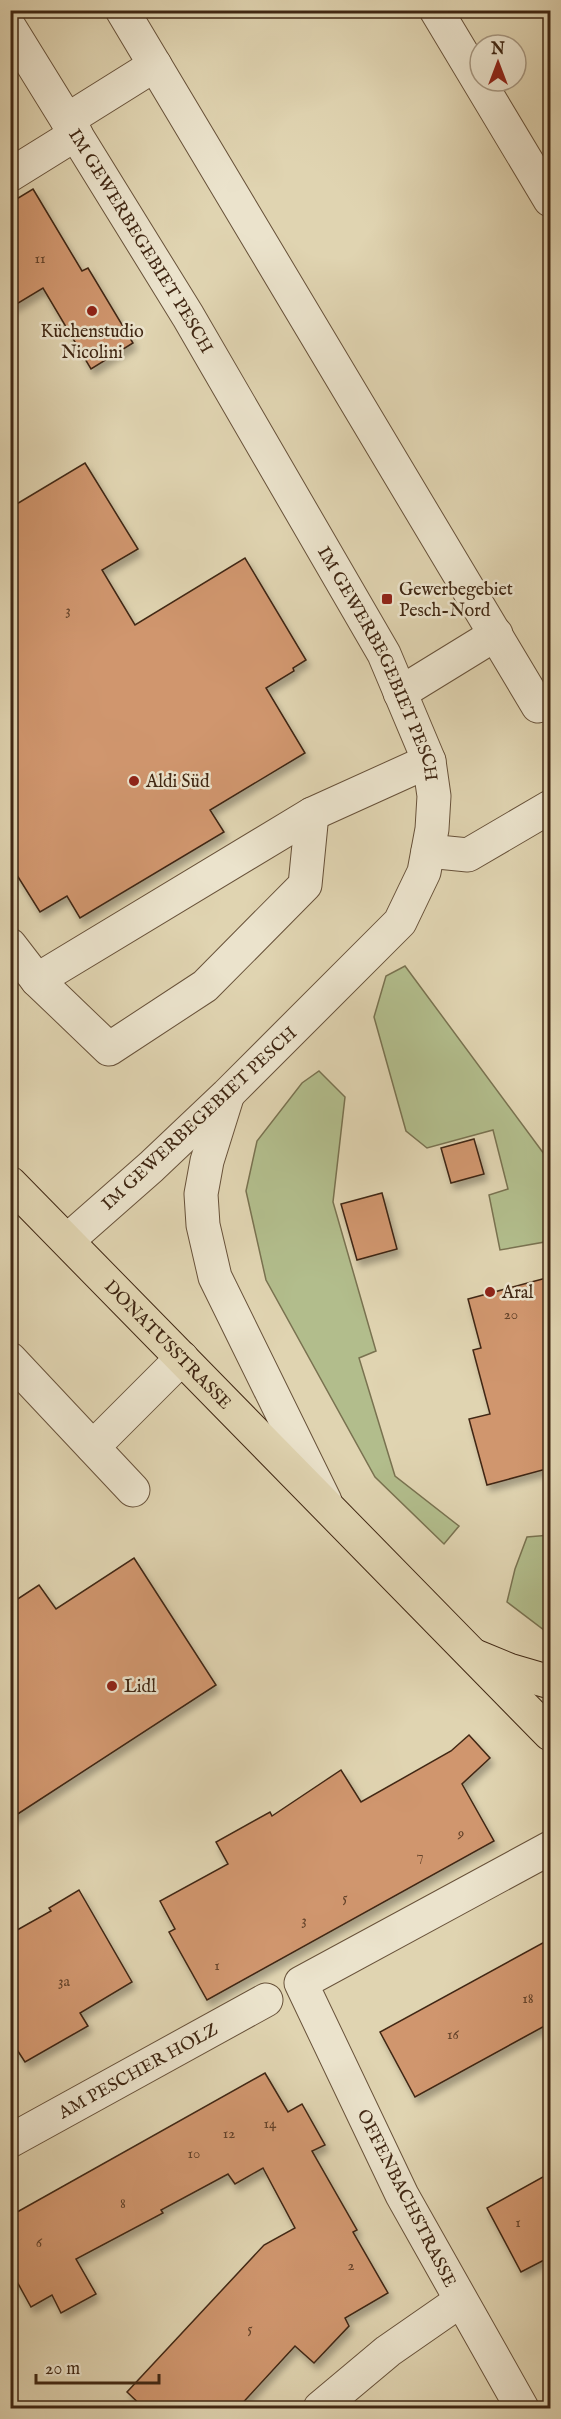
<svg xmlns="http://www.w3.org/2000/svg" width="561" height="2419" font-family="'IM FELL English',serif">
<defs>
<filter id="shadow"><feDropShadow dx="3.5" dy="6" stdDeviation="3" flood-color="#0004"/></filter>
</defs>
<rect width="100%" height="100%" fill="#e0d4b1"/>
<filter id="stains"><feTurbulence type="fractalNoise" baseFrequency=".00333" numOctaves="4"/><feColorMatrix values="0 0 0 0 .2 0 0 0 0 .09 0 0 0 0 .02 0 0 0 .5 -.17"/></filter>
<radialGradient id="worn" r=".72"><stop offset=".6" stop-color="#630" stop-opacity="0"/><stop offset="1" stop-color="#630" stop-opacity=".3"/></radialGradient>
<g fill="#b2bd8c" stroke="#797250" stroke-width="1.5">
<path d="M 405,966 L 550,1162 L 550,1241 L 500,1250 L 489,1195 L 508,1189 L 493,1130 L 427,1148 L 406,1131 L 374,1017 L 386,976 Z"/>
<path d="M 319,1071 L 345,1097 L 333,1202 L 376,1351 L 359,1358 L 395,1476 L 459,1526 L 444,1544 L 375,1477 L 266,1280 L 246,1191 L 257,1141 L 302,1083 Z"/>
<path d="M 550,1535 L 550,1632 L 544,1630 L 507,1602 L 515,1569 L 527,1537 Z"/>
</g>
<g fill="#d0966e" stroke="#402713" stroke-width="1.5" filter="url(#shadow)">
<path d="M 33,189 L 82,271 L 88,268 L 133,343 L 91,369 L 43,288 L 10,308 L 10,203 Z"/>
<path d="M 85,463 L 138,549 L 102,570 L 135,625 L 245,558 L 306,660 L 293,668 L 294,671 L 266,688 L 305,753 L 210,810 L 224,832 L 80,918 L 67,896 L 40,912 L 10,864 L 10,508 Z"/>
<path d="M 474,1139 L 484,1174 L 451,1183 L 441,1148 Z"/>
<path d="M 382,1193 L 397,1249 L 357,1260 L 341,1204 Z"/>
<path d="M 550,1277 L 550,1468 L 487,1485 L 469,1419 L 490,1414 L 473,1350 L 481,1348 L 468,1299 Z"/>
<path d="M 134,1558 L 216,1685 L 10,1819 L 10,1604 L 39,1585 L 56,1609 Z"/>
<path d="M 469,1735 L 490,1758 L 462,1784 L 494,1841 L 207,2000 L 169,1932 L 175,1929 L 160,1901 L 228,1864 L 216,1842 L 270,1812 L 272,1816 L 341,1770 L 361,1802 L 451,1751 Z"/>
<path d="M 79,1890 L 132,1982 L 80,2013 L 88,2026 L 25,2062 L 10,2039 L 10,1934 L 51,1911 L 49,1908 Z"/>
<path d="M 550,1939 L 550,2023 L 415,2097 L 380,2032 Z"/>
<path d="M 265,2073 L 288,2112 L 302,2104 L 325,2145 L 312,2151 L 357,2230 L 353,2232 L 388,2293 L 345,2318 L 349,2326 L 314,2363 L 295,2346 L 237,2409 L 145,2409 L 127,2392 L 264,2245 L 295,2228 L 263,2168 L 235,2184 L 228,2174 L 161,2210 L 163,2213 L 76,2259 L 96,2294 L 61,2313 L 52,2295 L 31,2307 L 10,2269 L 10,2216 Z"/>
<path d="M 550,2173 L 550,2257 L 521,2272 L 487,2208 Z"/>
</g>
<g fill="none" stroke-linecap="round" stroke-linejoin="round">
<defs>
<g id="minor">
<path d="M 122,10 L 538,706 L 550,699"/>
<path d="M 436,10 L 550,200"/>
<path id="s1" d="M 10,28 L 188,316 L 384,654 L 429,761 L 434,796 L 432,829 L 424,872 L 400,922 L 227,1095 L 151,1167 L 68,1240"/>
<path d="M 67,120 L 155,65"/>
<path d="M 10,175 L 76,134"/>
<path d="M 400,693 L 496,634"/>
<path d="M 428,851 L 468,855 L 550,807"/>
<path d="M 10,945 L 37,980 L 109,1049 L 205,986 L 305,885 L 312,814"/>
<path d="M 37,980 L 312,814 L 429,761"/>
<path d="M 227,1097 L 207,1161 L 201,1194 L 203,1225 L 215,1277 L 325,1501"/>
<path d="M 10,1359 L 133,1490"/>
<path d="M 93,1447 L 182,1358"/>
<path id="s2" d="M 10,2141 L 266,2000"/>
<path d="M 320,2408 L 388,2351 L 460,2301"/>
<path d="M 522,2408 L 402,2195 L 301,1983 L 550,1848"/>
</g>
<g id="major">
<path id="s3" d="M 10,1183 L 550,1734"/>
</g>
<path id="highway" d="M 475,1656 L 509,1670 L 550,1682"/>
</defs>
<use href="#minor" stroke="#68523a" stroke-width="35"/>
<use href="#major" stroke="#402713" stroke-width="35"/>
<use href="#highway" stroke="#402713" stroke-width="35"/>
<use href="#minor" stroke="#ebe3cc" stroke-width="33"/>
<use href="#major" stroke="#e0d4b1" stroke-width="33"/>
<use href="#highway" stroke="#e0d4b1" stroke-width="33"/>
</g>
<g fill="#8f2418" stroke="#ebe3cc" stroke-width="2">
<circle cx="92" cy="311" r="6"/>
<rect x="381" y="593" width="12" height="12" rx="3"/>
<circle cx="134" cy="781" r="6"/>
<circle cx="490" cy="1292" r="6"/>
<circle cx="112" cy="1686" r="6"/>
</g>
<g text-anchor="middle" stroke-width="5" stroke-linejoin="round" paint-order="stroke">
<g font-size="15" fill="#64432a">
<text x="40" y="263">11</text>
<text x="68" y="615">3</text>
<text x="511" y="1319">20</text>
<text x="461" y="1838">9</text>
<text x="420" y="1860">7</text>
<text x="345" y="1902">5</text>
<text x="304" y="1925">3</text>
<text x="217" y="1970">1</text>
<text x="64" y="1986">3a</text>
<text x="528" y="2003">18</text>
<text x="453" y="2039">16</text>
<text x="270" y="2128">14</text>
<text x="229" y="2138">12</text>
<text x="194" y="2158">10</text>
<text x="123" y="2208">8</text>
<text x="518" y="2227">1</text>
<text x="39" y="2247">6</text>
<text x="351" y="2270">2</text>
<text x="250" y="2333">5</text>
</g>
<g font-size="18" fill="#402713" stroke="#ebe3cc">
<text dy="6" stroke="none"><textPath href="#s1" startOffset="250">IM GEWERBEGEBIET PESCH</textPath></text>
<text dy="6" stroke="none"><textPath href="#s1" startOffset="736">IM GEWERBEGEBIET PESCH</textPath></text>
<text transform="translate(199 1118) rotate(-43)" y="6">IM GEWERBEGEBIET PESCH</text>
<text dy="6" stroke="none"><textPath href="#s3" startOffset="226">DONATUSSTRASSE</textPath></text>
<text dy="6" stroke="none"><textPath href="#s2" startOffset="146">AM PESCHER HOLZ</textPath></text>
<text transform="translate(407 2198) rotate(63)" y="6">OFFENBACHSTRASSE</text>
</g>
<g font-size="18" fill="#402713" stroke="#ebe3cc" text-anchor="start">
<text x="92" y="337" text-anchor="middle">Küchenstudio<tspan x="92" dy="21">Nicolini</tspan></text>
<text x="399" y="595">Gewerbegebiet<tspan x="399" dy="21">Pesch-Nord</tspan></text>
<text x="146" y="787">Aldi Süd</text>
<text x="502" y="1298">Aral</text>
<text x="124" y="1692">Lidl</text>
</g>
</g>
<rect width="561" height="2419" fill="none" stroke="#e0d4b1" stroke-width="36"/>
<rect x="12" y="12" width="537" height="2395" fill="none" stroke="#402713" stroke-width="3"/>
<rect x="18" y="18" width="525" height="2383" fill="none" stroke="#402713" stroke-width="1.5"/>
<g transform="translate(498 63)"><circle r="28" fill="#ebe3cc" stroke="#a79882" stroke-width="1.5"/>
<path d="M0-4.5L10 22L0 15L-10 22Z" fill="#8f2418"/>
<text y="-9" font-size="16" font-weight="bold" text-anchor="middle" fill="#402713">N</text>
</g>
<path d="M36 2374v9h123v-9" fill="none" stroke="#402713" stroke-width="3"/>
<text x="45" y="2374" font-size="18" fill="#402713" stroke="#ebe3cc" stroke-width="4.5" paint-order="stroke">20 m</text>
<rect width="100%" height="100%" filter="url(#stains)"/>
<rect width="100%" height="100%" fill="url(#worn)"/>
</svg>
